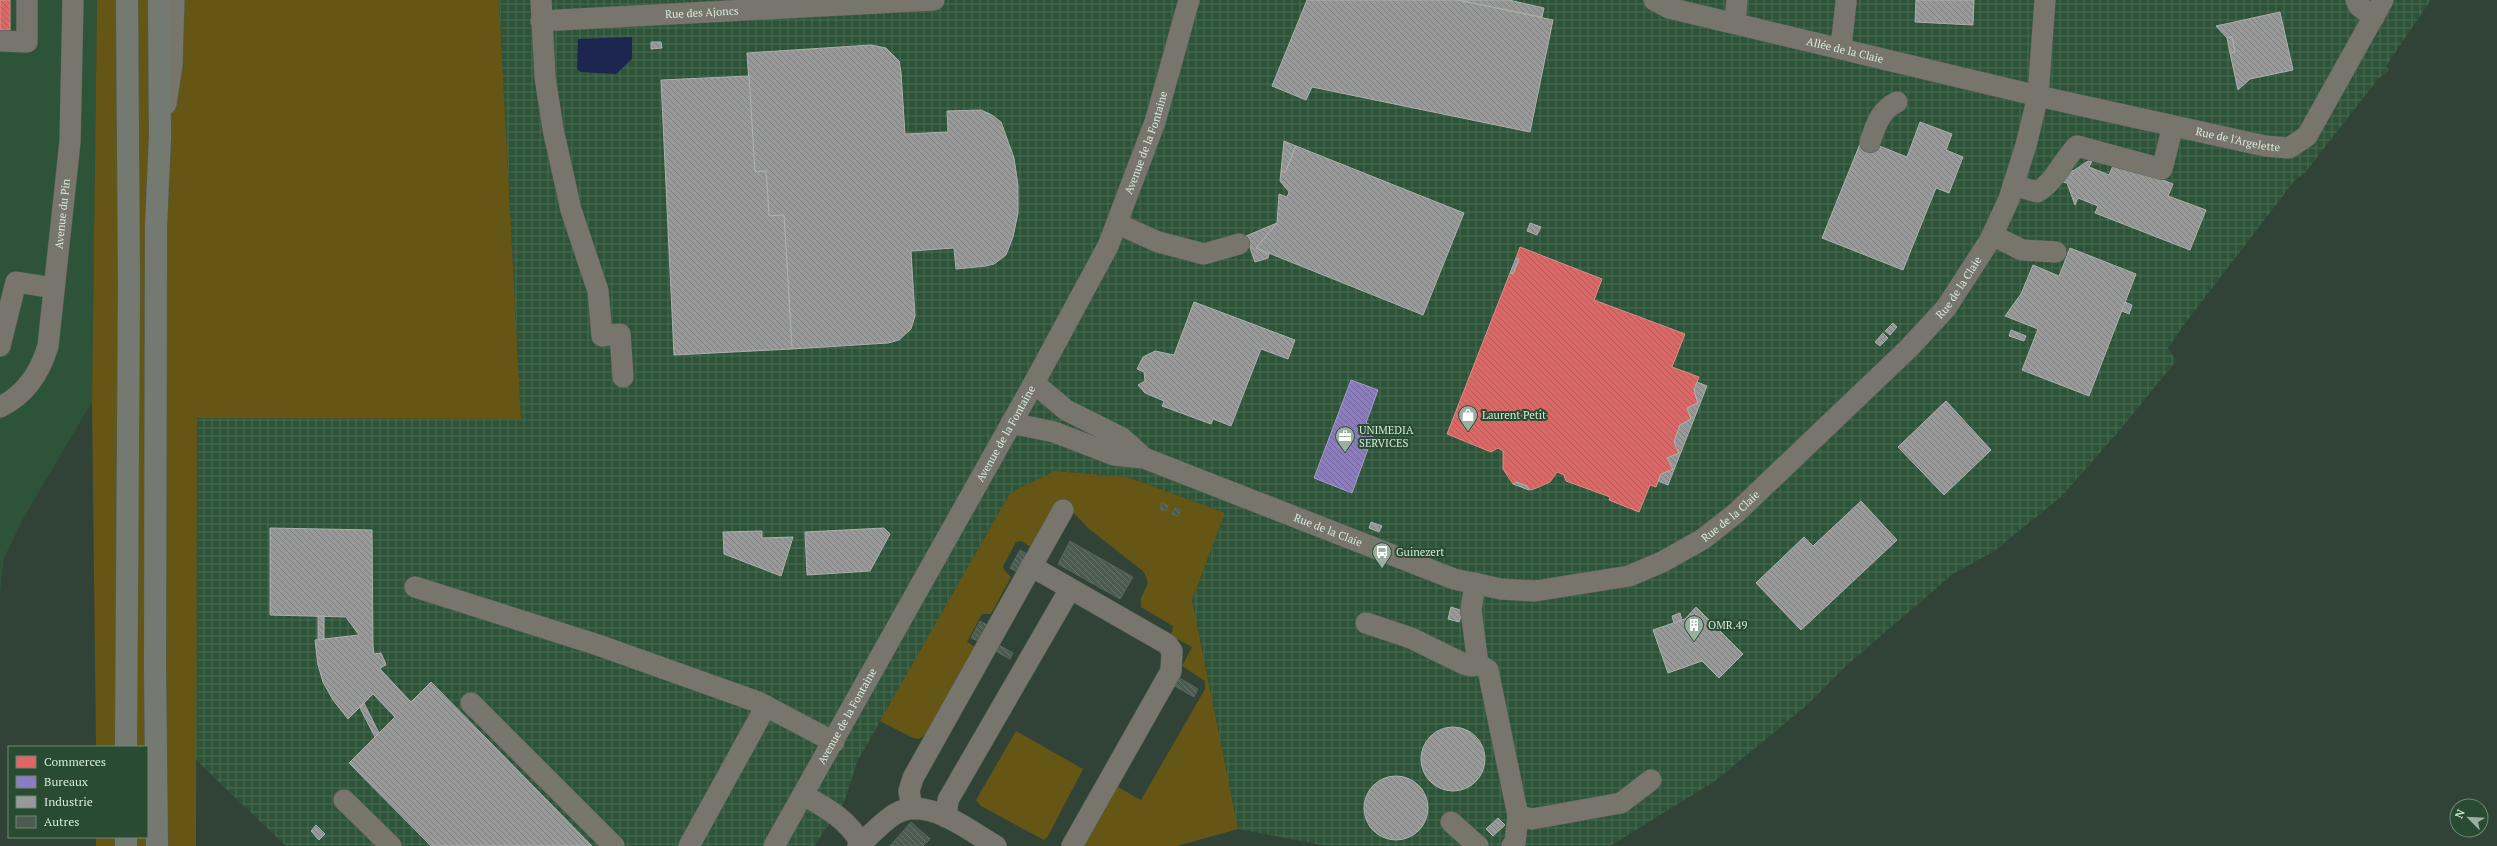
<svg xmlns="http://www.w3.org/2000/svg" width="2497" height="846" font-family="'PT Serif',serif">
<defs>
<pattern id="industrial-grid" width="8" height="8" patternUnits="userSpaceOnUse"><rect width="8" height="8" fill="#2d5338"/><path d="M0 4h8M4 0v8" fill="none" stroke="#4b6c54"/></pattern>
<pattern id="shops-back-hatch" width="6" height="6" patternUnits="userSpaceOnUse"><rect width="6" height="6" fill="#e06666"/><path d="M-1 5l2 2M0 0l6 6M5-1l2 2" fill="none" stroke="#b05c5b"/></pattern>
<pattern id="offices-back-hatch" width="6" height="6" patternUnits="userSpaceOnUse"><rect width="6" height="6" fill="#8e7cc3"/><path d="M-1 5l2 2M0 0l6 6M5-1l2 2" fill="none" stroke="#736996"/></pattern>
<pattern id="industry-back-hatch" width="6" height="6" patternUnits="userSpaceOnUse"><rect width="6" height="6" fill="#999"/><path d="M-1 5l2 2M0 0l6 6M5-1l2 2" fill="none" stroke="#7e807f"/></pattern>
<pattern id="building-back-hatch" width="6" height="6" patternUnits="userSpaceOnUse"><rect width="6" height="6" fill="#4c5b50"/><path d="M-1 5l2 2M0 0l6 6M5-1l2 2" fill="none" stroke="#657369"/></pattern>
</defs>
<rect width="100%" height="100%" fill="#304336"/>
<path fill="#2d5338" d="M 0,0 L 97,0 L 92,402 L 24,517 L 4,558 L 0,592 Z"/>
<path fill="url(#industrial-grid)" d="M 499,0 L 2431,0 L 2386,66 L 2389,70 L 2378,79 L 2304,174 L 2295,180 L 2183,326 L 2168,348 L 2176,361 L 2119,431 L 2061,497 L 1993,552 L 1953,574 L 1848,664 L 1806,706 L 1715,781 L 1610,846 L 1327,846 L 1238,829 L 1192,600 L 1225,513 L 1129,477 L 1056,471 L 1010,493 L 857,762 L 845,800 L 814,846 L 286,846 L 196,760 L 197,418 L 521,419 Z"/>
<g fill="#655616">
<path d="M 97,0 L 499,0 L 521,419 L 197,418 L 196,846 L 96,846 L 96,837 L 147,837 L 147,747 L 96,747 L 92,402 Z"/>
<path d="M 1055,471 L 1128,477 L 1225,513 L 1192,600 L 1238,829 L 1177,846 L 1080,846 L 1116,786 L 1141,800 L 1205,689 L 1205,681 L 1182,666 L 1192,647 L 1171,636 L 1173,626 L 1141,607 L 1141,598 L 1148,583 L 1144,572 L 1088,528 L 1069,508 L 1034,549 L 1021,541 L 1016,542 L 1003,566 L 1004,570 L 1011,577 L 991,614 L 982,614 L 967,642 L 977,648 L 926,734 L 919,739 L 913,738 L 880,721 L 1010,493 Z"/>
<path d="M 1016,731 L 1083,769 L 1048,836 L 1044,840 L 981,806 L 976,800 Z"/>
</g>
<path fill="#1c2651" d="M 632,37 L 632,59 L 616,74 L 581,72 L 577,69 L 578,39 Z"/>
<g fill="url(#shops-back-hatch)" stroke="#dd8d88">
<rect x="0" y="0" width="10" height="30"/>
<path d="M 1520,247 L 1602,279 L 1594,300 L 1685,334 L 1672,367 L 1699,377 L 1694,390 L 1698,403 L 1687,408 L 1691,419 L 1680,425 L 1674,442 L 1679,453 L 1667,458 L 1673,469 L 1661,474 L 1656,487 L 1650,485 L 1639,512 L 1609,500 L 1610,497 L 1566,481 L 1564,475 L 1557,472 L 1550,482 L 1534,489 L 1529,490 L 1527,486 L 1517,482 L 1513,484 L 1503,469 L 1503,451 L 1498,448 L 1491,452 L 1447,434 L 1510,273 L 1513,274 L 1519,259 L 1516,258 Z"/>
</g>
<path fill="url(#offices-back-hatch)" stroke="#a39dca" d="M 1351,380 L 1378,390 L 1366,423 L 1376,427 L 1352,493 L 1314,478 Z"/>
<g fill="url(#industry-back-hatch)" stroke="#abb1ac">
<path d="M 1307,0 L 1458,0 L 1553,20 L 1530,132 L 1312,87 L 1306,100 L 1272,86 Z"/>
<path d="M 1458,0 L 1509,0 L 1544,8 L 1542,17 Z"/>
<path d="M 1916,0 L 1974,0 L 1973,25 L 1915,22 Z"/>
<path d="M 2280,12 L 2293,70 L 2250,79 L 2238,90 L 2230,53 L 2235,52 L 2232,37 L 2227,38 L 2216,26 Z"/>
<path d="M 2232,37 L 2235,52 L 2230,53 L 2227,38 Z"/>
<path d="M 651,42 L 661,42 L 662,48 L 651,49 Z"/>
<path d="M 871,45 L 886,48 L 899,61 L 901,72 L 905,134 L 948,132 L 947,111 L 981,110 L 992,115 L 1001,122 L 1014,158 L 1018,185 L 1018,213 L 1013,237 L 1006,255 L 994,264 L 986,266 L 956,269 L 954,248 L 911,251 L 915,316 L 911,329 L 899,340 L 888,343 L 792,349 L 784,215 L 769,216 L 766,171 L 755,172 L 747,53 Z"/>
<path d="M 749,76 L 755,172 L 766,171 L 769,216 L 784,215 L 792,349 L 674,355 L 661,80 Z"/>
<path d="M 1920,122 L 1952,134 L 1946,150 L 1963,157 L 1949,193 L 1936,188 L 1903,270 L 1822,238 L 1862,139 L 1907,157 Z"/>
<path d="M 1284,141 L 1296,146 L 1285,173 L 1281,171 Z"/>
<path d="M 1296,146 L 1464,213 L 1423,315 L 1256,248 L 1277,223 L 1279,194 L 1287,197 L 1289,192 L 1280,181 L 1281,171 L 1285,173 Z"/>
<path d="M 2088,161 L 2092,161 L 2089,167 L 2109,175 L 2115,161 L 2173,184 L 2168,196 L 2206,210 L 2190,250 L 2095,213 L 2098,206 L 2078,198 L 2075,205 L 2067,183 L 2063,182 L 2069,169 L 2073,171 Z"/>
<path d="M 1277,223 L 1256,248 L 1269,254 L 1268,258 L 1255,262 L 1246,236 Z"/>
<path d="M 1530,223 L 1541,227 L 1537,235 L 1527,231 Z"/>
<path d="M 2070,248 L 2136,274 L 2089,396 L 2022,370 L 2038,329 L 2005,316 L 2021,294 L 2033,265 L 2059,276 Z"/>
<path d="M 1516,258 L 1519,259 L 1513,274 L 1510,273 Z"/>
<path d="M 1194,302 L 1295,340 L 1288,359 L 1261,349 L 1231,426 L 1213,419 L 1211,424 L 1162,406 L 1164,401 L 1145,393 L 1138,385 L 1145,381 L 1144,372 L 1137,369 L 1143,357 L 1155,351 L 1174,355 Z"/>
<path d="M 2125,302 L 2132,305 L 2129,314 L 2122,311 Z"/>
<path d="M 1893,323 L 1897,327 L 1890,335 L 1885,331 Z"/>
<path d="M 2011,330 L 2026,336 L 2024,341 L 2009,336 Z"/>
<path d="M 1883,333 L 1888,338 L 1880,346 L 1875,342 Z"/>
<path d="M 1697,382 L 1707,386 L 1668,485 L 1658,481 L 1661,474 L 1673,469 L 1667,458 L 1679,453 L 1674,442 L 1680,425 L 1691,419 L 1687,408 L 1698,403 L 1694,390 Z"/>
<path d="M 1946,401 L 1991,450 L 1944,495 L 1898,447 Z"/>
<path d="M 1517,482 L 1527,486 L 1529,490 L 1513,484 Z"/>
<path d="M 1861,501 L 1897,540 L 1801,630 L 1756,583 L 1804,537 L 1813,546 Z"/>
<path d="M 1371,522 L 1382,526 L 1379,532 L 1369,528 Z"/>
<path d="M 270,528 L 372,530 L 373,646 L 374,654 L 381,653 L 385,662 L 386,665 L 380,668 L 381,670 L 411,702 L 431,682 L 592,846 L 431,846 L 349,763 L 395,717 L 373,694 L 348,719 L 333,700 L 323,682 L 318,665 L 315,640 L 359,635 L 346,617 L 270,615 Z"/>
<path d="M 884,528 L 890,534 L 870,571 L 807,575 L 805,532 Z"/>
<path d="M 762,531 L 762,538 L 793,537 L 781,576 L 724,554 L 723,532 Z"/>
<path d="M 1451,607 L 1463,611 L 1459,622 L 1448,619 Z"/>
<path d="M 1696,607 L 1743,654 L 1719,678 L 1702,661 L 1668,673 L 1653,630 L 1685,619 Z"/>
<path d="M 1680,613 L 1682,620 L 1674,623 L 1672,616 Z"/>
<path d="M 318,616 L 324,616 L 324,639 L 318,640 Z"/>
<path d="M 364,703 L 379,733 L 375,737 L 360,708 Z"/>
<circle cx="1453" cy="759" r="32"/>
<circle cx="1396" cy="808" r="32"/>
<path d="M 1498,818 L 1505,825 L 1493,836 L 1486,829 Z"/>
<path d="M 316,825 L 325,834 L 319,840 L 311,831 Z"/>
</g>
<g fill="url(#building-back-hatch)" stroke="#57675b">
<path d="M 1162,503 L 1168,506 L 1166,511 L 1160,509 Z"/>
<path d="M 1175,508 L 1181,510 L 1178,516 L 1172,514 Z"/>
<path d="M 1070,541 L 1133,577 L 1120,599 L 1058,564 Z"/>
<path d="M 1020,550 L 1027,554 L 1017,572 L 1010,568 Z"/>
<path d="M 980,621 L 987,625 L 978,641 L 971,638 Z"/>
<path d="M 999,645 L 1013,653 L 1010,659 L 995,651 Z"/>
<path d="M 1178,677 L 1198,689 L 1194,697 L 1173,685 Z"/>
<path d="M 911,822 L 930,839 L 923,846 L 890,846 Z"/>
</g>
<g fill="none" stroke-linecap="round" stroke-linejoin="round">
<defs>
<g id="minor">
<path d="M 541,0 L 545,77 L 553,129 L 571,210 L 598,291 L 602,336 L 620,334 L 623,377"/>
<path id="s1" d="M 1654,0 L 1669,8 L 2038,96 L 2265,146 L 2289,148 L 2307,136 L 2383,0"/>
<path d="M 2356,0 L 2359,6 L 2374,17"/>
<path id="s2" d="M 541,21 L 934,0"/>
<path d="M 1735,23 L 1737,0"/>
<path d="M 0,41 L 27,42 L 27,0"/>
<path d="M 1841,47 L 1846,2"/>
<path d="M 166,104 L 172,65 L 174,0"/>
<path d="M 1870,142 C 1876,125 1880,110 1897,102"/>
<path d="M 2013,185 L 2037,192 C 2054,183 2063,160 2077,146 L 2162,169 L 2173,126"/>
<path d="M 1118,224 L 1158,242 L 1204,254 L 1239,244"/>
<path d="M 1992,235 L 2022,250 L 2056,252"/>
<path d="M 0,346 L 16,282 L 54,288"/>
<path d="M 1034,383 L 1066,410 L 1122,438 L 1144,458"/>
<path id="s3" d="M 0,407 C 25,395 40,373 48,346 L 70,142 L 73,0"/>
<path id="s4" d="M 1011,423 L 1054,432 L 1114,455 L 1144,458 L 1454,579 L 1501,589 L 1535,591 L 1629,576 L 1662,562 L 1703,539 L 1736,513 L 1909,348 L 1946,308 L 1990,240 L 2009,199 L 2026,145 L 2038,96 L 2045,0"/>
<path d="M 1031,566 L 1167,644 L 1172,651 L 1171,671 L 1072,846"/>
<path d="M 415,587 L 598,645 L 758,702 L 834,742"/>
<path d="M 1366,623 L 1411,638 L 1464,664 L 1472,666 L 1478,664 L 1471,610 L 1475,583"/>
<path d="M 1478,664 L 1488,670 L 1518,816 L 1532,819 L 1621,803 L 1651,780"/>
<path d="M 471,703 L 614,846"/>
<path d="M 803,795 C 829,809 848,820 863,846"/>
<path d="M 344,800 L 391,846"/>
<path d="M 912,808 L 909,791 L 913,778 L 1063,510"/>
<path d="M 946,817 L 948,800 L 1070,589"/>
<path d="M 1451,822 L 1478,846"/>
<path d="M 689,846 L 766,706"/>
<path id="s5" d="M 774,846 L 1034,383 L 1108,246 L 1155,122 L 1189,0"/>
<path d="M 858,846 C 870,836 882,822 895,814 C 927,795 969,831 996,846"/>
<path d="M 1512,846 L 1515,842 L 1518,816"/>
</g>
<g id="highway">
<path d="M 126,747 L 129,284 L 127,0"/>
<path d="M 126,837 L 126,846"/>
<path d="M 157,846 L 155,668 L 156,226 L 160,137 L 159,0"/>
</g>
</defs>
<use href="#minor" stroke="#4f5f54" stroke-width="22"/>
<use href="#highway" stroke="#4f5f54" stroke-width="23"/>
<use href="#minor" stroke="#78756d" stroke-width="21"/>
<use href="#highway" stroke="#747a72" stroke-width="22"/>
</g>
<defs>
<symbol id="shop-pin" viewBox="-11 -11 22 30"><path d="M0 17L-7.5 6A9.5 9.5 0 1 1 7.5 6Z" fill="#9bafa0" stroke="#284b32"/><path d="M-5-2.5h2.3a2.7 3.5 0 0 1 5.4 0H5L5.5 6h-11ZM-1.5-2.5h3a1.5 2.3 0 0 0-3 0Z" fill="#fff"/></symbol>
<symbol id="office-pin" viewBox="-11 -11 22 30"><path d="M0 17L-7.5 6A9.5 9.5 0 1 1 7.5 6Z" fill="#9bafa0" stroke="#284b32"/><path d="M-6-3h4V-5.5h4V-3h4V5H-6ZM-1-4.5V-3h2v-1.5ZM-6 0V1H6V0Z" fill="#fff"/></symbol>
<symbol id="bus-pin" viewBox="-11 -11 22 30"><path d="M0 17L-7.5 6A9.5 9.5 0 1 1 7.5 6Z" fill="#9bafa0" stroke="#284b32"/><path d="M-5-6H5V4H4V6H2V4H-2V6H-4V4H-5ZM-3.5-4V0h7V-4ZM-3.5 1.2v1.5H-2V1.2ZM2 1.2v1.5H3.5V1.2Z" fill="#fff"/></symbol>
<symbol id="building-pin" viewBox="-11 -11 22 30"><path d="M0 17L-7.5 6A9.5 9.5 0 1 1 7.5 6Z" fill="#9bafa0" stroke="#284b32"/><path d="M-4-6H4V6H1V3H-1V6H-4ZM-2.5-4.3h1.7v1.8h-1.7ZM.8-4.3h1.7v1.8H.8ZM-2.5-1h1.7V.8h-1.7ZM.8-1h1.7V.8H.8Z" fill="#fff"/></symbol>
</defs>
<g fill-rule="evenodd">
<use href="#shop-pin" x="1457" y="404" width="22" height="30"/>
<use href="#office-pin" x="1334" y="425" width="22" height="30"/>
<use href="#bus-pin" x="1371" y="541" width="22" height="30"/>
<use href="#building-pin" x="1683" y="614" width="22" height="30"/>
</g>
<g text-anchor="middle" stroke-width="4" stroke-linejoin="round" paint-order="stroke">
<g font-size="11" fill="#d5e9d9" stroke="#284b32">
<text dy="4" stroke="none"><textPath href="#s2" startOffset="161">Rue des Ajoncs</textPath></text>
<text dy="4" stroke="none"><textPath href="#s1" startOffset="198">Allée de la Claie</textPath></text>
<text dy="4" stroke="none"><textPath href="#s1" startOffset="601">Rue de l'Argelette</textPath></text>
<text dy="4" stroke="none"><textPath href="#s5" startOffset="797">Avenue de la Fontaine</textPath></text>
<text dy="4" stroke="none"><textPath href="#s3" startOffset="213">Avenue du Pin</textPath></text>
<text dy="4" stroke="none"><textPath href="#s4" startOffset="1091">Rue de la Claie</textPath></text>
<text dy="4" stroke="none"><textPath href="#s5" startOffset="473">Avenue de la Fontaine</textPath></text>
<text dy="4" stroke="none"><textPath href="#s4" startOffset="767">Rue de la Claie</textPath></text>
<text dy="4" stroke="none"><textPath href="#s4" startOffset="336">Rue de la Claie</textPath></text>
<text dy="4" stroke="none"><textPath href="#s5" startOffset="149">Avenue de la Fontaine</textPath></text>
</g>
<g font-size="11" fill="#d5e9d9" stroke="#284b32" text-anchor="start">
<text x="1482" y="419">Laurent Petit</text>
<text x="1359" y="434">UNIMEDIA<tspan x="1359" dy="13">SERVICES</tspan></text>
<text x="1396" y="556">Guinezert</text>
<text x="1708" y="629">OMR.49</text>
</g>
</g>
<rect x="8" y="746" width="140" height="92" fill="#284b32" stroke="#6d8a75"/>
<rect x="16" y="756" width="20" height="12" fill="#e06666" stroke="#6d8a75"/>
<text x="44" y="766" font-size="12" fill="#d5e9d9">Commerces</text>
<rect x="16" y="776" width="20" height="12" fill="#8e7cc3" stroke="#6d8a75"/>
<text x="44" y="786" font-size="12" fill="#d5e9d9">Bureaux</text>
<rect x="16" y="796" width="20" height="12" fill="#999999" stroke="#6d8a75"/>
<text x="44" y="806" font-size="12" fill="#d5e9d9">Industrie</text>
<rect x="16" y="816" width="20" height="12" fill="#4c5b50" stroke="#6d8a75"/>
<text x="44" y="826" font-size="12" fill="#d5e9d9">Autres</text>
<g transform="translate(2469 818) rotate(294)"><circle r="19" fill="#284b32" stroke="#6d8a75"/>
<path d="M0-3L7 15L0 10L-7 15Z" fill="#9bafa0"/>
<text y="-6" font-size="11" font-weight="bold" text-anchor="middle" fill="#d5e9d9">N</text>
</g>
</svg>
